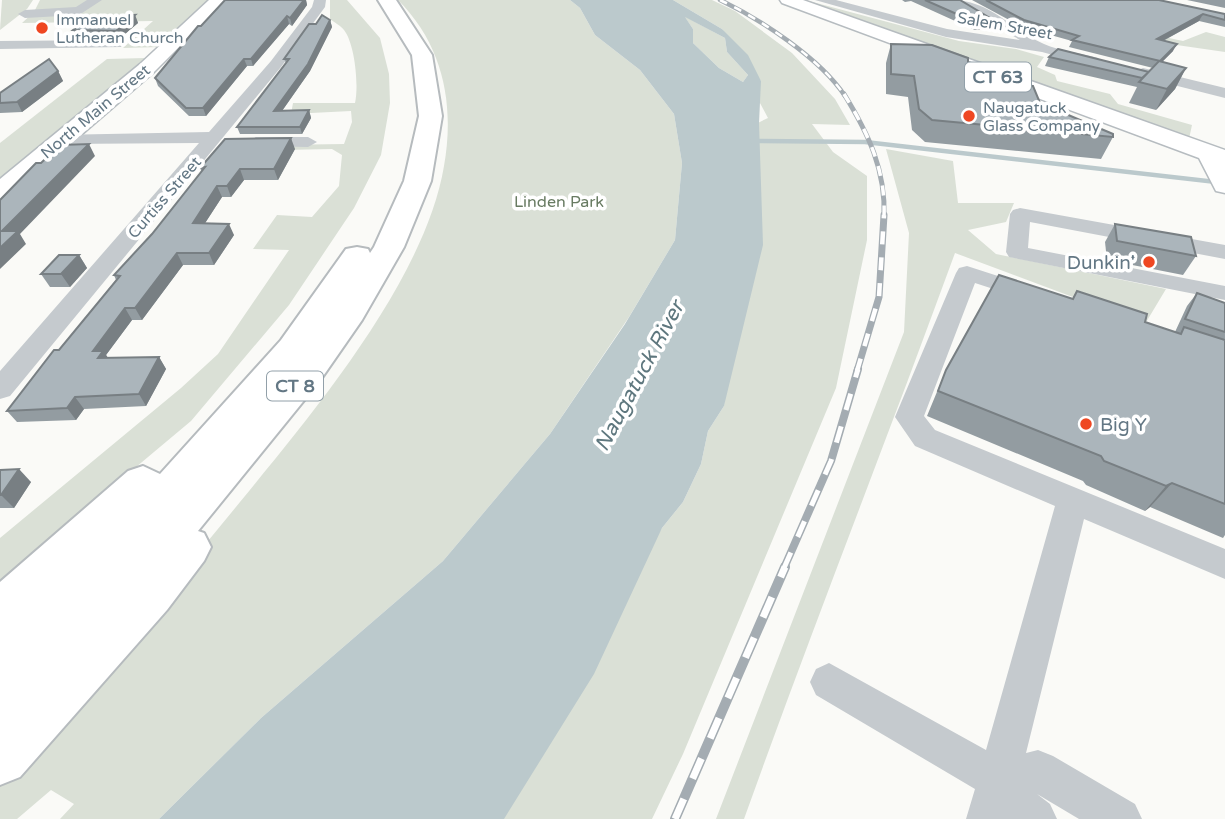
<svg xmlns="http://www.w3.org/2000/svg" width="1225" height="819" font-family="'Varela Round',sans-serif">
<rect width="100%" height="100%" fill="#fafaf7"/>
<g fill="#dae0d6">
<path d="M 2,0 L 33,0 L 27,9 L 0,30 Z"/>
<path d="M 40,0 L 209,0 L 160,47 L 123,48 L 153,21 L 22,23 L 34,12 Z"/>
<path d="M 330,0 L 347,0 L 380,38 L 389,74 L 390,103 L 381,155 L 354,208 L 289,305 L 191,421 L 0,581 L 0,538 L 181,388 L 218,354 L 289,250 L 253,249 L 277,215 L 312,217 L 339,186 L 342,155 L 332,149 L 283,150 L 277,145 L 344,144 L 352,122 L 351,111 L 291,114 L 293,103 L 355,103 C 359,86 355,44 344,30 C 341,26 334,22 330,19 Z"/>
<path d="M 398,0 L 570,0 L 580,8 L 595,35 L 640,70 L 674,114 L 682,163 L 675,240 L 629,317 L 550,434 L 443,561 L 261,718 L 159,819 L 60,819 L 74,804 L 51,790 L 17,819 L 0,819 L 0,784 C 81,691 162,598 240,502 C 312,414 425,280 444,166 C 455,104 443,45 398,0 Z"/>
<path d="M 673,0 L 712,0 L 735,11 L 792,53 L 835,99 L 850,125 L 812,124 L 833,152 L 867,176 L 867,240 L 836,388 L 683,754 L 652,819 L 492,819 L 662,528 L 683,502 L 701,464 L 708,431 L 724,406 L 745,129 L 768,118 L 754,92 L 761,81 L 722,29 Z"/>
<path d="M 805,0 L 959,41 L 1016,49 L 1044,57 L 1037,67 L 1055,75 L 1057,81 L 1110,94 L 1118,104 L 1192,125 L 1189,139 Z"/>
<path d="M 684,16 L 725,38 L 727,52 L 748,75 L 743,82 L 719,68 L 693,43 L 693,29 Z"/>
<path d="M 1206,32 L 1225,37 L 1225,52 L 1149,41 L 1155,35 L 1183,41 Z"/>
<path d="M 145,58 L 96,104 L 0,178 L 0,143 L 107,59 Z"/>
<path d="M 886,149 L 953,161 L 958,203 L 1014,203 L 1006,222 L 968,230 L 996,254 L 1166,289 L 1145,324 L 955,253 C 886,442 812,629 744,819 L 716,819 L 904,332 L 909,233 Z"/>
</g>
<path fill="#bbc9cc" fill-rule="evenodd" d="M 570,0 L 673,0 L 722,29 L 748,55 L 761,81 L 759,123 L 763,245 L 724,406 L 708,431 L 701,464 L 683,502 L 662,528 L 594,674 L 504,819 L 159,819 L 261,718 L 443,561 L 550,434 L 625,324 L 675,240 L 682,163 L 674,114 L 640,70 L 595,35 L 580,8 ZM 685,17 L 725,38 L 727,52 L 748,75 L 743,82 L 719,68 L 693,43 L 693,29 Z"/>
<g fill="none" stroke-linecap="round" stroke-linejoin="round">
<path stroke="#bbc9cc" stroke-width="4.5" d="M 752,141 L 865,142 L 1225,183"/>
<defs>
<g id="major">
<path d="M 209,0 L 226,0 L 154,72 L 9,197 L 0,199 L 0,179 L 140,64 Z"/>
<path d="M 780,0 L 803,0 L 1225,150 L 1225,193 L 1216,191 L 1199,158 L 782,3 Z"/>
</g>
<path id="highway" d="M 378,0 L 396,0 L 432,55 L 442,116 L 431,181 L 404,247 L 362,320 L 319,382 L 198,531 L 204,533 L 211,547 L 204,561 L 167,610 L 20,777 L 0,785 L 0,582 L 128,471 L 143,466 L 160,474 L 281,340 L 346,249 L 357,247 L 368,249 L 370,253 L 374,247 L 404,181 L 419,116 L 412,55 Z"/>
</defs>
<use href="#major" stroke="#b6bcc0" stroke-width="3"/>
<use href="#highway" stroke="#b6bbbe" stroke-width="4"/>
<g fill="#c5cace" fill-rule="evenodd">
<path d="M 87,0 L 102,0 L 79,15 L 25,18 L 18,14 L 25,10 L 76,7 Z"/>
<path d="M 314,0 L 326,0 L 325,7 L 281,67 L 10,396 L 0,399 L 0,371 L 199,143 L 62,144 L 53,139 L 56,135 L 209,132 L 271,61 L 312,7 Z"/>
<path d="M 815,0 L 836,0 L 947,29 L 1020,40 L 951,0 C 991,0 1013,31 1044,44 C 1060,51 1081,53 1098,58 L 1101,61 L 1093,66 L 1042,52 L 946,37 Z"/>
<path d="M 116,40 L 123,44 L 121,47 L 0,49 L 0,41 Z"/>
<path d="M 1143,68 L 1225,88 L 1225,98 L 1138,76 L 1135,73 L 1138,70 Z"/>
<path d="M 256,137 L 308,137 L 317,142 L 308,147 L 250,146 L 247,142 Z"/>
<path d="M 1020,208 L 1225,245 L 1225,259 L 1030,222 L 1028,248 L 1225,286 L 1225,300 L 1009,257 L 1006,252 L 1010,214 L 1013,210 Z"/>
<path d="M 967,266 L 1038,289 L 1042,294 L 1038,299 L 1030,301 L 975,283 L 924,416 L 935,430 L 1225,549 L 1225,579 L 1084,519 L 1026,753 L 1038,750 L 1053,756 L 1135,804 L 1142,819 L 1079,819 L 1037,794 L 1050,804 L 1057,819 L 966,819 L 975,789 L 816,695 L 810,682 L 816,669 L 829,663 L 986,750 L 1055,506 L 915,446 L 895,417 L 956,273 L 959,268 Z"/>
</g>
<use href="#major" fill="#fff" fill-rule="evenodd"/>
<use href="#highway" fill="#fff" fill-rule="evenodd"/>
<defs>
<path id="rail-far4" d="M 720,0 C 760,19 820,58 845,96"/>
<path id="rail-far3" d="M 844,94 C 868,133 886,170 884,217"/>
<path id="rail-far2" d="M 857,371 L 879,297 L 884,215"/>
<path id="rail-far1" d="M 784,568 L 831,461 L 858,369"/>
<path id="rail" d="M 675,819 L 785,567"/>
</defs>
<use href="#rail-far4" stroke="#a4acb2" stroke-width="4.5"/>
<use href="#rail-far3" stroke="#a4acb2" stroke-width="5"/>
<use href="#rail-far2" stroke="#a4acb2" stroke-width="7"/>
<use href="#rail-far1" stroke="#a4acb2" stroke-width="8"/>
<use href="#rail" stroke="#a4acb2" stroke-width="10"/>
<use href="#rail-far4" stroke="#fff" stroke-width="2.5" stroke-dasharray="8" stroke-linecap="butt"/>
<use href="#rail-far3" stroke="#fff" stroke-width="3.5" stroke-dasharray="10" stroke-linecap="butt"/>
<use href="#rail-far2" stroke="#fff" stroke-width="4.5" stroke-dasharray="13" stroke-linecap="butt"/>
<use href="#rail-far1" stroke="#fff" stroke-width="5" stroke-dasharray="17" stroke-linecap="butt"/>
<use href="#rail" stroke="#fff" stroke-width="7" stroke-dasharray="22" stroke-linecap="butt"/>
</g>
<g fill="#939ca1">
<path d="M 304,0 L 306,0 L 307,5 L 292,26 L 289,24 L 253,66 L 247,66 L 206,116 L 189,116 L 158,86 L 155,78 L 201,26 Z"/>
<path d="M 902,0 L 960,0 L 993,27 L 975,30 L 911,1 L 905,2 Z"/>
<path d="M 972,0 L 1159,0 L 1225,14 L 1225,27 L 1199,21 L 1163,41 L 1173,51 L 1162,62 L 1186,68 L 1175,89 L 1156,110 L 1129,103 L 1137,87 L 1045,66 L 1049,57 L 1149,72 L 1153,68 L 1069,47 L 1072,41 L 1022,27 Z"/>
<path d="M 1187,0 L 1225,0 L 1225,8 Z"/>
<path d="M 135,15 L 138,23 L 119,39 L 77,38 L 73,30 Z"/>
<path d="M 330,20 L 332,27 L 310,71 L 282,111 L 309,110 L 311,118 L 302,134 L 240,134 L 237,127 L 286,63 L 284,59 L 316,24 Z"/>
<path d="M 891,44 L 968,62 L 976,67 L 996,77 L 1019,85 L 1040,103 L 1113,137 L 1101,159 L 925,142 L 912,130 L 908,97 L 886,94 L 886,63 Z"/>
<path d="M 58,71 L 63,81 L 22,112 L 0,113 L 0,93 Z"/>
<path d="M 295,149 L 278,180 L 244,180 L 231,197 L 222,197 L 205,223 L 234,235 L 214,265 L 183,265 L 142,320 L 132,320 L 106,355 L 108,358 L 159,357 L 166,369 L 146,406 L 84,409 L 76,420 L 17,422 L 7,411 L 59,350 L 116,280 L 114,275 L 152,234 L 202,172 L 200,168 Z"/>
<path d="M 1115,224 L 1196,256 L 1183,275 L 1107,260 L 1105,242 Z"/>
<path d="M 79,255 L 87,268 L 70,287 L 50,287 L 41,274 Z"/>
<path d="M 1077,291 L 1145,322 L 1175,332 L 1187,306 L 1197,293 L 1225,303 L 1225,535 L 1223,538 L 1150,507 L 1145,511 L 1086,485 L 1083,481 L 927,416 L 946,370 L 1072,299 Z"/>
<path d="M 0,470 L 31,482 L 14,508 L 0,508 Z"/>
</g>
<g fill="#787f83">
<path d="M 304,0 L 306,0 L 307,5 L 292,26 L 290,18 Z"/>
<path d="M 1203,14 L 1199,21 L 1153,46 L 1157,39 Z"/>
<path d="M 135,15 L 138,23 L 119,39 L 116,31 Z"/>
<path d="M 287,16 L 289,24 L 253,66 L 251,59 Z"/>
<path d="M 330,20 L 332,27 L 310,71 L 277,118 L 274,111 Z"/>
<path d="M 995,21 L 993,27 L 975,30 L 977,23 Z"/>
<path d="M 1177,44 L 1173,51 L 1156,68 L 1160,61 Z"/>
<path d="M 244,59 L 247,66 L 206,116 L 203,108 Z"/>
<path d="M 1186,68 L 1175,89 L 1156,110 L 1167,89 Z"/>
<path d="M 58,71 L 63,81 L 22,112 L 17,102 Z"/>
<path d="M 309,110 L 311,118 L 302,134 L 300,127 Z"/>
<path d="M 291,138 L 295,149 L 278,180 L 274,169 Z"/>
<path d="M 89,144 L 95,156 L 20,234 L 26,244 L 0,269 L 0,248 L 2,231 Z"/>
<path d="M 240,169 L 244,180 L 231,197 L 227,186 Z"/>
<path d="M 217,186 L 222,197 L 198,234 L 193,223 Z"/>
<path d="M 229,224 L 234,235 L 214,265 L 209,253 Z"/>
<path d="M 177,253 L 183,265 L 142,320 L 135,308 Z"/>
<path d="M 79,255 L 87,268 L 70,287 L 61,274 Z"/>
<path d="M 125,308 L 132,320 L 106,355 L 111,362 L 106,370 L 93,351 Z"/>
<path d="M 159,357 L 166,369 L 146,406 L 139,394 Z"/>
<path d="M 75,397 L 84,409 L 76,420 L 67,408 Z"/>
<path d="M 19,469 L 31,482 L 14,508 L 1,495 Z"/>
<path d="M 1172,483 L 1150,507 L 1145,511 L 1166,486 Z"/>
</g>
<g fill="#abb5bb" stroke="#787f83" stroke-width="2">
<path d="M 225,0 L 304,0 L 290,18 L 287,16 L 251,59 L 244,59 L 203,108 L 186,108 L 155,78 L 198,26 L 201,26 Z"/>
<path d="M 925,0 L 960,0 L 995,21 L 977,23 Z"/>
<path d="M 986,0 L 1159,0 L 1225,14 L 1225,20 L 1203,14 L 1157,39 L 1177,44 L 1160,61 L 1072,40 L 1079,36 L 1024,20 Z"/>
<path d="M 135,15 L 116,31 L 73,30 L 89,17 Z"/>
<path d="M 322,15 L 330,20 L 308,64 L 274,111 L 309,110 L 300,127 L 237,127 L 289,59 L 284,59 L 309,24 L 316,24 Z"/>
<path d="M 891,44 L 932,45 L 968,58 L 968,62 L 975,64 L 976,67 L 993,69 L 996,77 L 1016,79 L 1019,85 L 1033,86 L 1040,103 L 1113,134 L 1113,137 L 932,120 L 919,109 L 914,76 L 891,74 Z"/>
<path d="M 1058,49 L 1149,72 L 1142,78 L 1049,57 Z"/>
<path d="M 49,59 L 58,71 L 17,102 L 0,103 L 0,93 Z"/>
<path d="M 1159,61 L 1186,68 L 1167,89 L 1139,82 Z"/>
<path d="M 291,138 L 274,169 L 240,169 L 227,186 L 217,186 L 193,223 L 229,224 L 209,253 L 177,253 L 135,308 L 125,308 L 93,351 L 103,351 L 98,358 L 159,357 L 139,394 L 75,397 L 67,408 L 7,411 L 54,350 L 59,350 L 120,276 L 114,275 L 152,234 L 205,167 L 200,168 L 225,139 Z"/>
<path d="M 89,144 L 2,231 L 18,231 L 0,248 L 0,200 L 36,163 L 41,163 L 60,145 Z"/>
<path d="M 1115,224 L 1191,237 L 1196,256 L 1117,241 Z"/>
<path d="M 59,255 L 79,255 L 61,274 L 41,274 Z"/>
<path d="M 999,275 L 1073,299 L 1077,291 L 1147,314 L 1145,322 L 1181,334 L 1184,327 L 1225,340 L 1225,504 L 1172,483 L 1166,486 L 1104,461 L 1101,456 L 938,391 L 946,370 Z"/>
<path d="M 1197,293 L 1225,303 L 1225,332 L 1185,319 Z"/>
<path d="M 19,469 L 1,495 L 0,495 L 0,470 Z"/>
</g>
<g fill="#ef4722" stroke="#fff" stroke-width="2.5">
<circle cx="42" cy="28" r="7"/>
<circle cx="969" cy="116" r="7"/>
<circle cx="1149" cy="262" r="7"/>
<circle cx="1086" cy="424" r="7"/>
</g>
<g text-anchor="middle" stroke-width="7" stroke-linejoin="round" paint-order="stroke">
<g font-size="16" fill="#637784" stroke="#fff" text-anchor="start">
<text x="56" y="25">Immanuel<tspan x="56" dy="18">Lutheran Church</tspan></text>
<text x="983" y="113">Naugatuck<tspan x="983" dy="18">Glass Company</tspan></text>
</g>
<g font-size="16" fill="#637784" stroke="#fff">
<text transform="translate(1005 25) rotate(10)" y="6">Salem Street</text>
<text transform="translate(95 111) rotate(-40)" y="6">North Main Street</text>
<text transform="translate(164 197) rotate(-49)" y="6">Curtiss Street</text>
</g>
<g font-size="16" fill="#687b62" stroke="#fff">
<text x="559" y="207">Linden Park</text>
</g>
<g fill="#fff" stroke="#92a0a9" stroke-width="2">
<rect x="965" y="62.5" width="66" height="29" rx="5"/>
<rect x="267" y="371.5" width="56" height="29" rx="5"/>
</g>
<g font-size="18" font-weight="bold" fill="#637784">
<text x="998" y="83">CT 63</text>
<text x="295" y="392">CT 8</text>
</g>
<g font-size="19" fill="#637784" stroke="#fff" text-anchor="end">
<text x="1135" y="269">Dunkin'</text>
<text x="1100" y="431" text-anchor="start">Big Y</text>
</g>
<g font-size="21" font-style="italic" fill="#5e777e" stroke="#fff">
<text transform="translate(639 376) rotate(-62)" y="7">Naugatuck River</text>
</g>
</g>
</svg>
